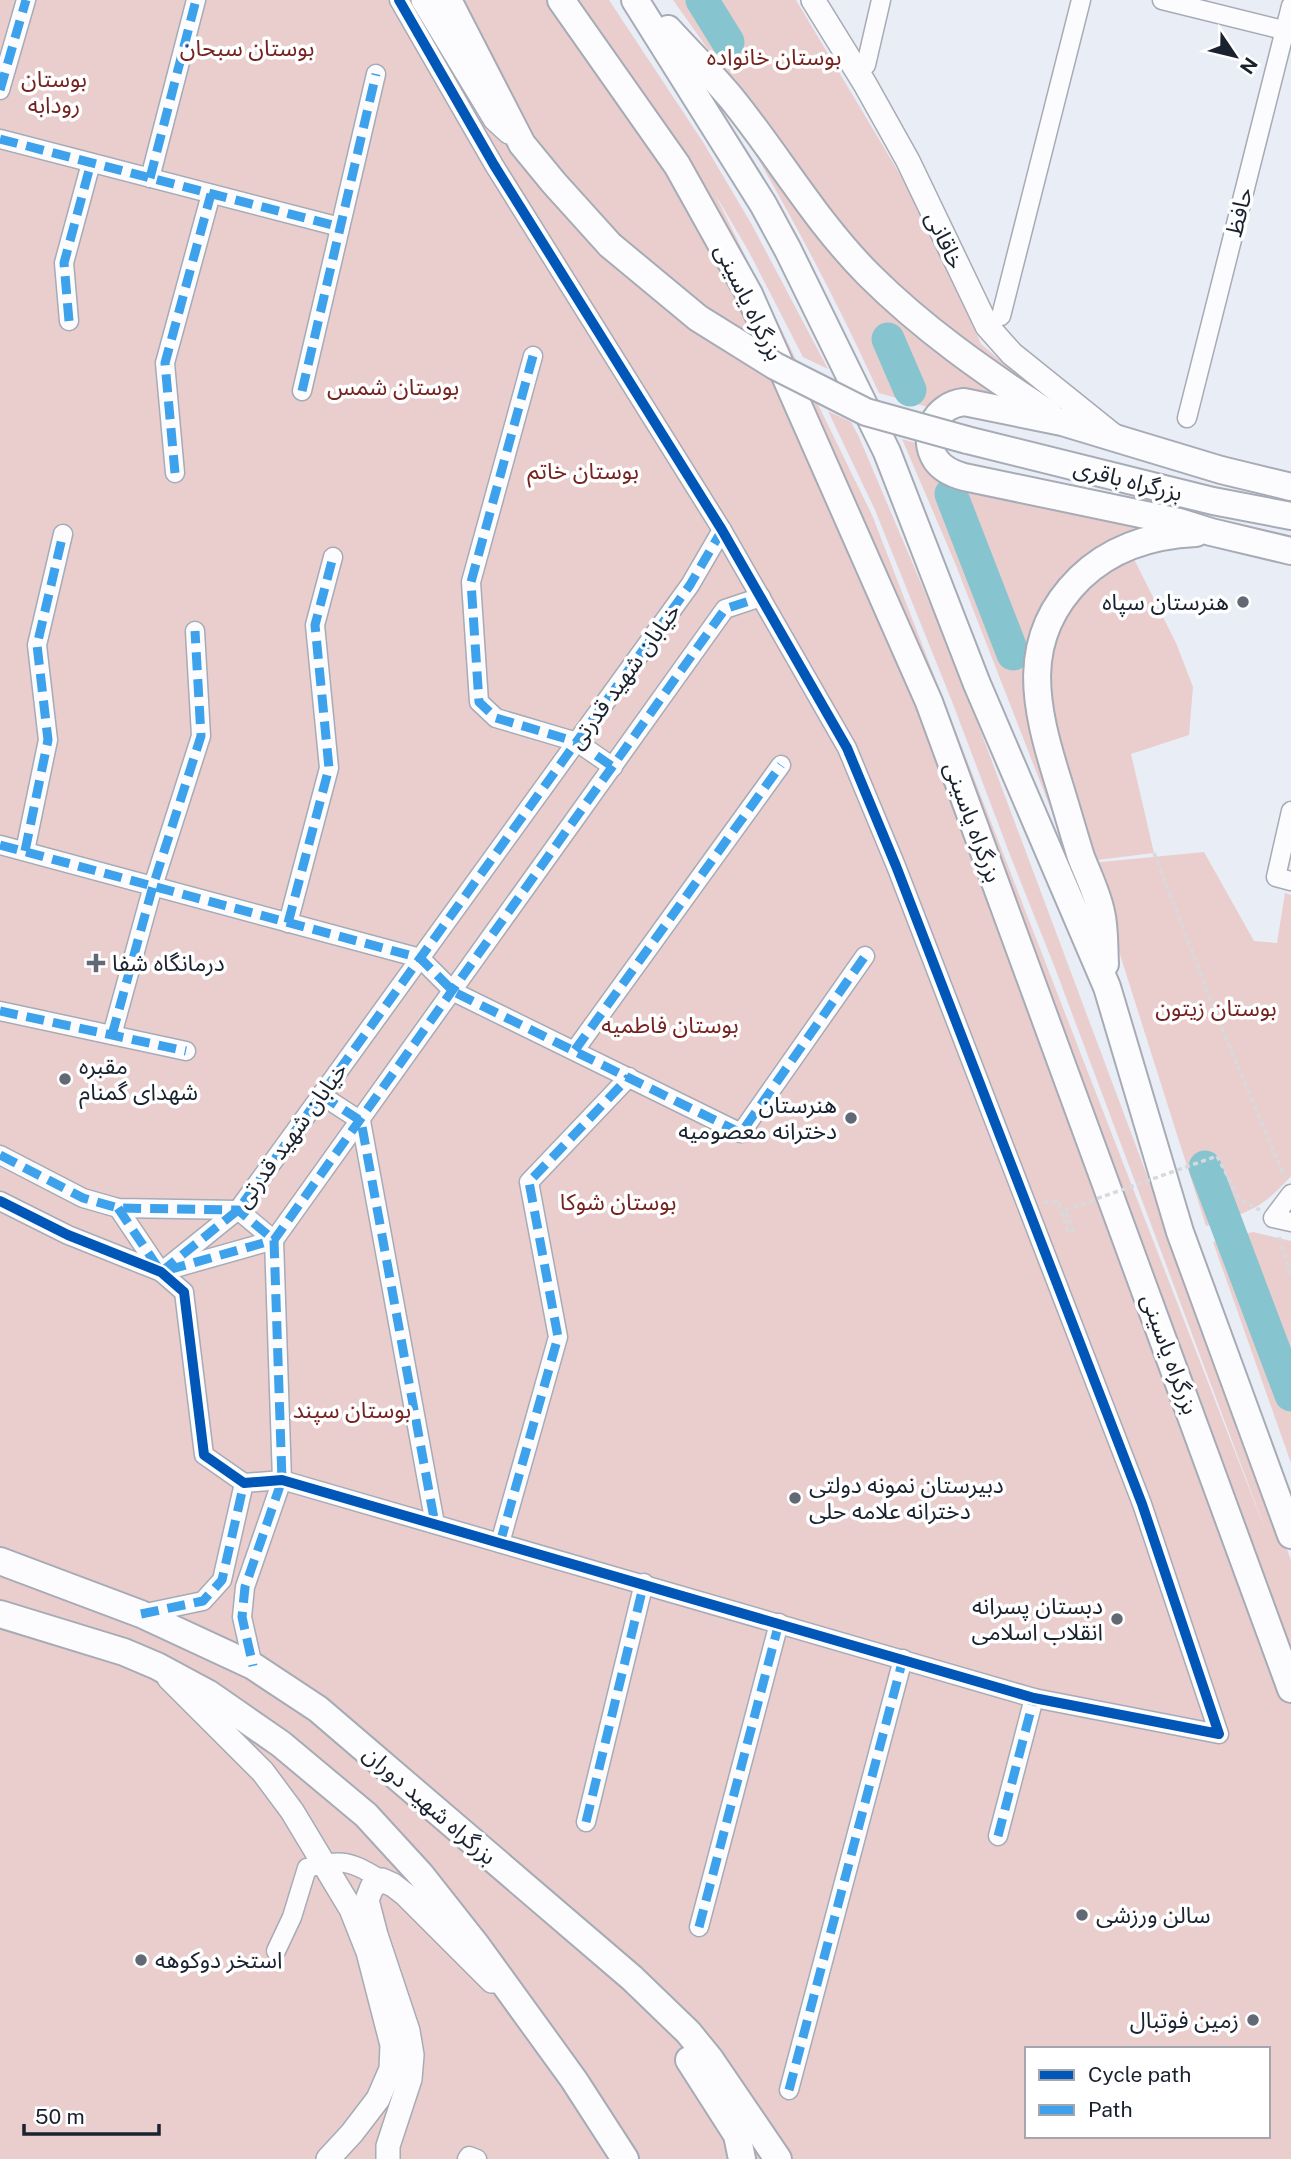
<svg xmlns="http://www.w3.org/2000/svg" width="1291" height="2159" font-family="'Public Sans','Noto Sans Arabic',sans-serif">
<rect width="100%" height="100%" fill="#e9edf5"/>
<g fill="#eacece" fill-rule="evenodd">
<path d="M 0,0 L 609,0 L 703,142 L 752,225 L 828,369 L 803,357 L 749,252 L 715,194 L 872,515 L 1268,1537 L 1055,968 L 1010,855 L 953,704 L 875,510 L 828,411 L 851,422 L 859,437 L 957,668 L 1291,1560 L 1291,2159 L 0,2159 ZM 1027,2049 L 1268,2049 L 1268,2136 L 1027,2136 Z"/>
<path d="M 673,0 L 796,0 L 914,198 L 950,273 L 981,344 L 1006,365 L 1068,405 L 1065,409 L 987,362 L 878,271 L 749,107 Z"/>
<path d="M 724,101 L 773,172 L 1032,411 L 931,408 L 879,393 C 833,292 781,196 724,101 Z"/>
<path d="M 902,439 L 926,446 L 929,458 L 1178,527 L 1111,545 L 1033,650 L 1092,915 L 955,563 Z"/>
<path d="M 1130,551 L 1176,643 L 1193,687 L 1189,735 L 1131,754 L 1154,853 L 1089,861 L 1050,736 L 1044,670 L 1062,608 Z"/>
<path d="M 1204,852 L 1254,941 L 1277,943 L 1285,893 L 1291,895 L 1291,1176 C 1261,1210 1248,1212 1206,1226 L 1091,863 Z"/>
<path d="M 1253,1232 L 1291,1241 L 1291,1463 L 1213,1242 Z"/>
</g>
<g fill="none" stroke-linecap="round" stroke-linejoin="round">
<g stroke="#86c5cf" stroke-width="33">
<path d="M 702,0 L 728,42"/>
<path d="M 888,339 L 910,390"/>
<path d="M 951,494 L 1013,654"/>
<path d="M 1205,1167 L 1291,1395"/>
</g>
<defs>
<g id="minor">
<path d="M 1162,0 L 1291,32"/>
<path d="M 866,65 L 881,0"/>
<path d="M 0,90 L 26,0"/>
<path d="M 0,139 L 340,227"/>
<path d="M 150,178 L 196,0"/>
<path d="M 1001,316 L 1081,0"/>
<path d="M 69,321 L 64,263 L 91,163"/>
<path d="M 533,356 L 471,582 L 479,702 L 496,718 L 577,742 L 613,767"/>
<path d="M 302,391 L 376,74"/>
<path d="M 1187,418 L 1291,6"/>
<path d="M 175,473 L 165,363 L 211,194"/>
<path d="M 1291,811 L 1276,877 L 1291,881"/>
<path d="M 0,845 L 420,958 L 454,992 L 741,1133 L 865,956"/>
<path d="M 25,851 L 48,740 L 37,645 L 63,534"/>
<path d="M 288,923 L 329,768 L 315,625 L 333,557"/>
<path d="M 0,1011 L 186,1051"/>
<path d="M 112,1035 L 153,886 L 201,736 L 195,631"/>
<path d="M 575,1050 L 781,765"/>
<path d="M 321,1095 L 361,1121 L 435,1524"/>
<path d="M 0,1155 L 83,1198 L 118,1208 L 238,1210 L 274,1240 L 282,1480 L 245,1587 L 242,1617 L 253,1666"/>
<path d="M 1291,1194 L 1273,1218 L 1291,1222"/>
<path d="M 0,1201 L 68,1235 L 161,1272 L 184,1292 L 204,1455 L 244,1483 L 282,1480 L 1034,1698 L 1219,1734 L 1142,1504 L 896,866 L 847,748 L 722,530 L 494,165 L 399,0"/>
<path d="M 118,1208 L 161,1272"/>
<path d="M 168,1270 L 274,1240 L 725,609 L 761,597"/>
<path d="M 161,1272 L 238,1210 L 690,585 L 722,530"/>
<path d="M 500,1543 L 558,1337 L 529,1182 L 629,1077"/>
<path d="M 141,1614 L 203,1601 L 222,1580 L 244,1483"/>
<path d="M 586,1822 L 644,1583"/>
<path d="M 998,1836 L 1034,1698"/>
<path d="M 699,1927 L 779,1623"/>
<path d="M 276,1951 L 292,1917 L 307,1868 C 345,1858 349,1861 382,1880"/>
<path d="M 789,2090 L 903,1659"/>
<path d="M 467,2159 L 469,2156 L 477,2159"/>
</g>
<g id="major">
<path d="M 423,0 L 495,119 L 509,132"/>
<path d="M 813,0 L 865,84 L 908,161 L 987,326 L 1012,354 L 1114,436"/>
<path d="M 169,1678 L 263,1772 L 292,1811 L 351,1909 L 368,1952 L 392,2045 L 391,2069 L 378,2099 L 352,2133 L 328,2159"/>
<path d="M 388,2159 L 388,2146 L 410,2079 L 412,2055 L 408,2031 L 376,1935 L 367,1900 L 372,1887 L 382,1880 L 393,1885 L 406,1895 L 492,1981"/>
</g>
<g id="highway">
<path d="M 448,0 L 522,144 L 554,183 L 610,245"/>
<path d="M 561,0 L 677,165 L 749,294 L 929,702 L 1291,1689"/>
<path d="M 635,0 L 763,204 L 788,250 L 887,452 L 977,684 L 1107,987 L 1180,1232 L 1291,1535"/>
<path d="M 668,29 C 689,52 712,75 732,99 C 779,157 816,222 869,275 C 923,329 985,372 1049,414"/>
<path d="M 967,440 L 1213,501 L 1291,516"/>
<path d="M 1291,487 L 1221,470 L 1062,422 L 964,402 C 936,405 920,435 936,460 C 943,470 953,474 964,477 L 1179,522 L 1211,532 L 1291,551"/>
<path d="M 1105,964 C 1104,947 1105,928 1101,912 C 1097,893 1088,875 1081,857 C 1073,832 1066,806 1058,781 C 1035,707 1018,639 1080,578 C 1112,547 1152,535 1196,533"/>
<path d="M 0,1561 L 141,1614 L 253,1666 L 318,1709 L 632,1978 L 688,2032 L 710,2059 L 778,2159"/>
<path d="M 0,1614 L 124,1652 L 157,1666 L 209,1694 L 281,1744 L 366,1815 L 421,1875 L 477,1946 L 574,2080 L 625,2159"/>
<path d="M 689,2060 L 737,2135 L 742,2159"/>
</g>
</defs>
<use href="#minor" stroke="#a6abb5" stroke-width="21"/>
<use href="#major" stroke="#a6abb5" stroke-width="26"/>
<use href="#highway" stroke="#a6abb5" stroke-width="30"/>
<g stroke="#d7d9dc" stroke-width="3.5" stroke-dasharray="5 3.5" stroke-linecap="butt">
<path d="M 1154,853 L 1220,1024 L 1285,1178"/>
<path d="M 1217,1156 L 1240,1200 L 1260,1210"/>
<path d="M 1044,1203 L 1058,1200 L 1068,1232 L 1073,1231 L 1065,1210"/>
<path d="M 1279,1237 L 1291,1277"/>
</g>
<use href="#minor" stroke="#fcfcfe" stroke-width="18"/>
<use href="#major" stroke="#fcfcfe" stroke-width="23"/>
<use href="#highway" stroke="#fcfcfe" stroke-width="26"/>
<defs>
<path id="highway-bridge" d="M 610,245 L 698,318 L 775,366 L 866,412 L 967,440"/>
</defs>
<use href="#highway-bridge" stroke="#a6abb5" stroke-width="30" stroke-linecap="butt"/>
<path stroke="#d7d9dc" stroke-width="3.5" stroke-dasharray="5 3.5" stroke-linecap="butt" d="M 1065,1210 L 1217,1156"/>
<use href="#highway-bridge" stroke="#fcfcfe" stroke-width="26"/>
<g stroke="#3da2eb" stroke-width="9" stroke-dasharray="18 9" stroke-linecap="butt">
<path d="M 0,90 L 26,0"/>
<path d="M 0,139 L 340,227"/>
<path d="M 150,178 L 196,0"/>
<path d="M 69,321 L 64,263 L 91,163"/>
<path d="M 533,356 L 471,582 L 479,702 L 496,718 L 577,742 L 613,767"/>
<path d="M 302,391 L 376,74"/>
<path d="M 175,473 L 165,363 L 211,194"/>
<path d="M 0,845 L 420,958 L 454,992 L 741,1133 L 865,956"/>
<path d="M 25,851 L 48,740 L 37,645 L 63,534"/>
<path d="M 288,923 L 329,768 L 315,625 L 333,557"/>
<path d="M 0,1011 L 186,1051"/>
<path d="M 112,1035 L 153,886 L 201,736 L 195,631"/>
<path d="M 575,1050 L 781,765"/>
<path d="M 321,1095 L 361,1121 L 435,1524"/>
<path d="M 0,1155 L 83,1198 L 118,1208 L 238,1210 L 274,1240 L 282,1480 L 245,1587 L 242,1617 L 253,1666"/>
<path d="M 118,1208 L 159,1269"/>
<path d="M 168,1270 L 274,1240 L 725,609 L 761,597"/>
<path d="M 161,1272 L 238,1210 L 690,585 L 722,530"/>
<path d="M 500,1543 L 558,1337 L 529,1182 L 629,1077"/>
<path d="M 141,1614 L 203,1601 L 222,1580 L 244,1483"/>
<path d="M 586,1822 L 644,1583"/>
<path d="M 998,1836 L 1034,1698"/>
<path d="M 699,1927 L 779,1623"/>
<path d="M 789,2090 L 903,1659"/>
</g>
<defs>
<path id="cycleway" d="M 0,1201 L 68,1235 L 161,1272 L 184,1292 L 204,1455 L 244,1483 L 282,1480 L 1034,1698 L 1219,1734 L 1142,1504 L 896,866 L 847,748 L 722,530 L 494,165 L 399,0"/>
</defs>
<use href="#cycleway" stroke="#fff" stroke-width="15"/>
<use href="#cycleway" stroke="#0057b8" stroke-width="10"/>
</g>
<g fill="#626874" stroke="#fff" stroke-width="2.5">
<circle cx="1243" cy="602" r="7"/>
<path d="M92.5 952.5h7v7h7v7h-7v7h-7v-7h-7v-7h7z"/>
<circle cx="65" cy="1079" r="7"/>
<circle cx="851" cy="1118" r="7"/>
<circle cx="795" cy="1498" r="7"/>
<circle cx="1117" cy="1619" r="7"/>
<circle cx="1082" cy="1915" r="7"/>
<circle cx="141" cy="1960" r="7"/>
<circle cx="1253" cy="2020" r="7"/>
</g>
<g text-anchor="middle" stroke-width="7" stroke-linejoin="round" paint-order="stroke">
<g font-size="23" fill="#752320" stroke="#fff">
<text x="247" y="56">بوستان سبحان</text>
<text x="774" y="65">بوستان خانواده</text>
<text x="54" y="87">بوستان<tspan x="54" dy="26">رودابه</tspan></text>
<text x="393" y="395">بوستان شمس</text>
<text x="583" y="479">بوستان خاتم</text>
<text x="1216" y="1016">بوستان زیتون</text>
<text x="670" y="1033">بوستان فاطمیه</text>
<text x="618" y="1210">بوستان شوکا</text>
<text x="352" y="1418">بوستان سپند</text>
</g>
<g font-size="23" fill="#1a212f" stroke="#fff">
<text transform="translate(1239 212) rotate(-76)" y="8">حافظ</text>
<text transform="translate(945 240) rotate(65)" y="8">خاقانی</text>
<text transform="translate(749 302) rotate(64)" y="8">بزرگراه یاسینی</text>
<text transform="translate(1128 480) rotate(14)" y="8">بزرگراه باقری</text>
<text transform="translate(624 676) rotate(-54)" y="8">خیابان شهید قدرتی</text>
<text transform="translate(973 822) rotate(70)" y="8">بزرگراه یاسینی</text>
<text transform="translate(291 1135) rotate(-54)" y="8">خیابان شهید قدرتی</text>
<text transform="translate(1170 1354) rotate(70)" y="8">بزرگراه یاسینی</text>
<text transform="translate(430 1805) rotate(41)" y="8">بزرگراه شهید دوران</text>
</g>
<g font-size="23" fill="#1a212f" stroke="#fff" text-anchor="start">
<text x="1229" y="610" text-anchor="end">هنرستان سپاه</text>
<text x="112" y="971">درمانگاه شفا</text>
<text x="79" y="1074">مقبره<tspan x="79" dy="26">شهدای گمنام</tspan></text>
<text x="837" y="1113" text-anchor="end">هنرستان<tspan x="837" dy="26">دخترانه معصومیه</tspan></text>
<text x="809" y="1493">دبیرستان نمونه دولتی<tspan x="809" dy="26">دخترانه علامه حلی</tspan></text>
<text x="1103" y="1614" text-anchor="end">دبستان پسرانه<tspan x="1103" dy="26">انقلاب اسلامی</tspan></text>
<text x="1096" y="1923">سالن ورزشی</text>
<text x="155" y="1968">استخر دوکوهه</text>
<text x="1239" y="2028" text-anchor="end">زمین فوتبال</text>
</g>
</g>
<rect x="1025" y="2047" width="245" height="91" fill="#ffffff" stroke="#a3a6ac" stroke-width="2"/>
<rect x="1039" y="2070" width="35" height="10" fill="#0057b8" stroke="#a3a6ac" stroke-width="2"/>
<text x="1088" y="2082" font-size="21" fill="#1a212f">Cycle path</text>
<rect x="1039" y="2105" width="35" height="10" fill="#3da2eb" stroke="#a3a6ac" stroke-width="2"/>
<text x="1088" y="2117" font-size="21" fill="#1a212f">Path</text>
<g transform="translate(1235 56) rotate(125)" stroke="#ffffff" stroke-width="5" paint-order="stroke">
<path d="M0-5L12 26L0 18L-12 26Z" fill="#1a212f"/>
<text y="-10" font-size="19" font-weight="bold" text-anchor="middle" fill="#1a212f">N</text>
</g>
<path d="M24 2124v10h135v-10" fill="none" stroke="#1a212f" stroke-width="3.5"/>
<text x="35" y="2124" font-size="21" fill="#1a212f" stroke="#ffffff" stroke-width="5" paint-order="stroke">50 m</text>
</svg>
